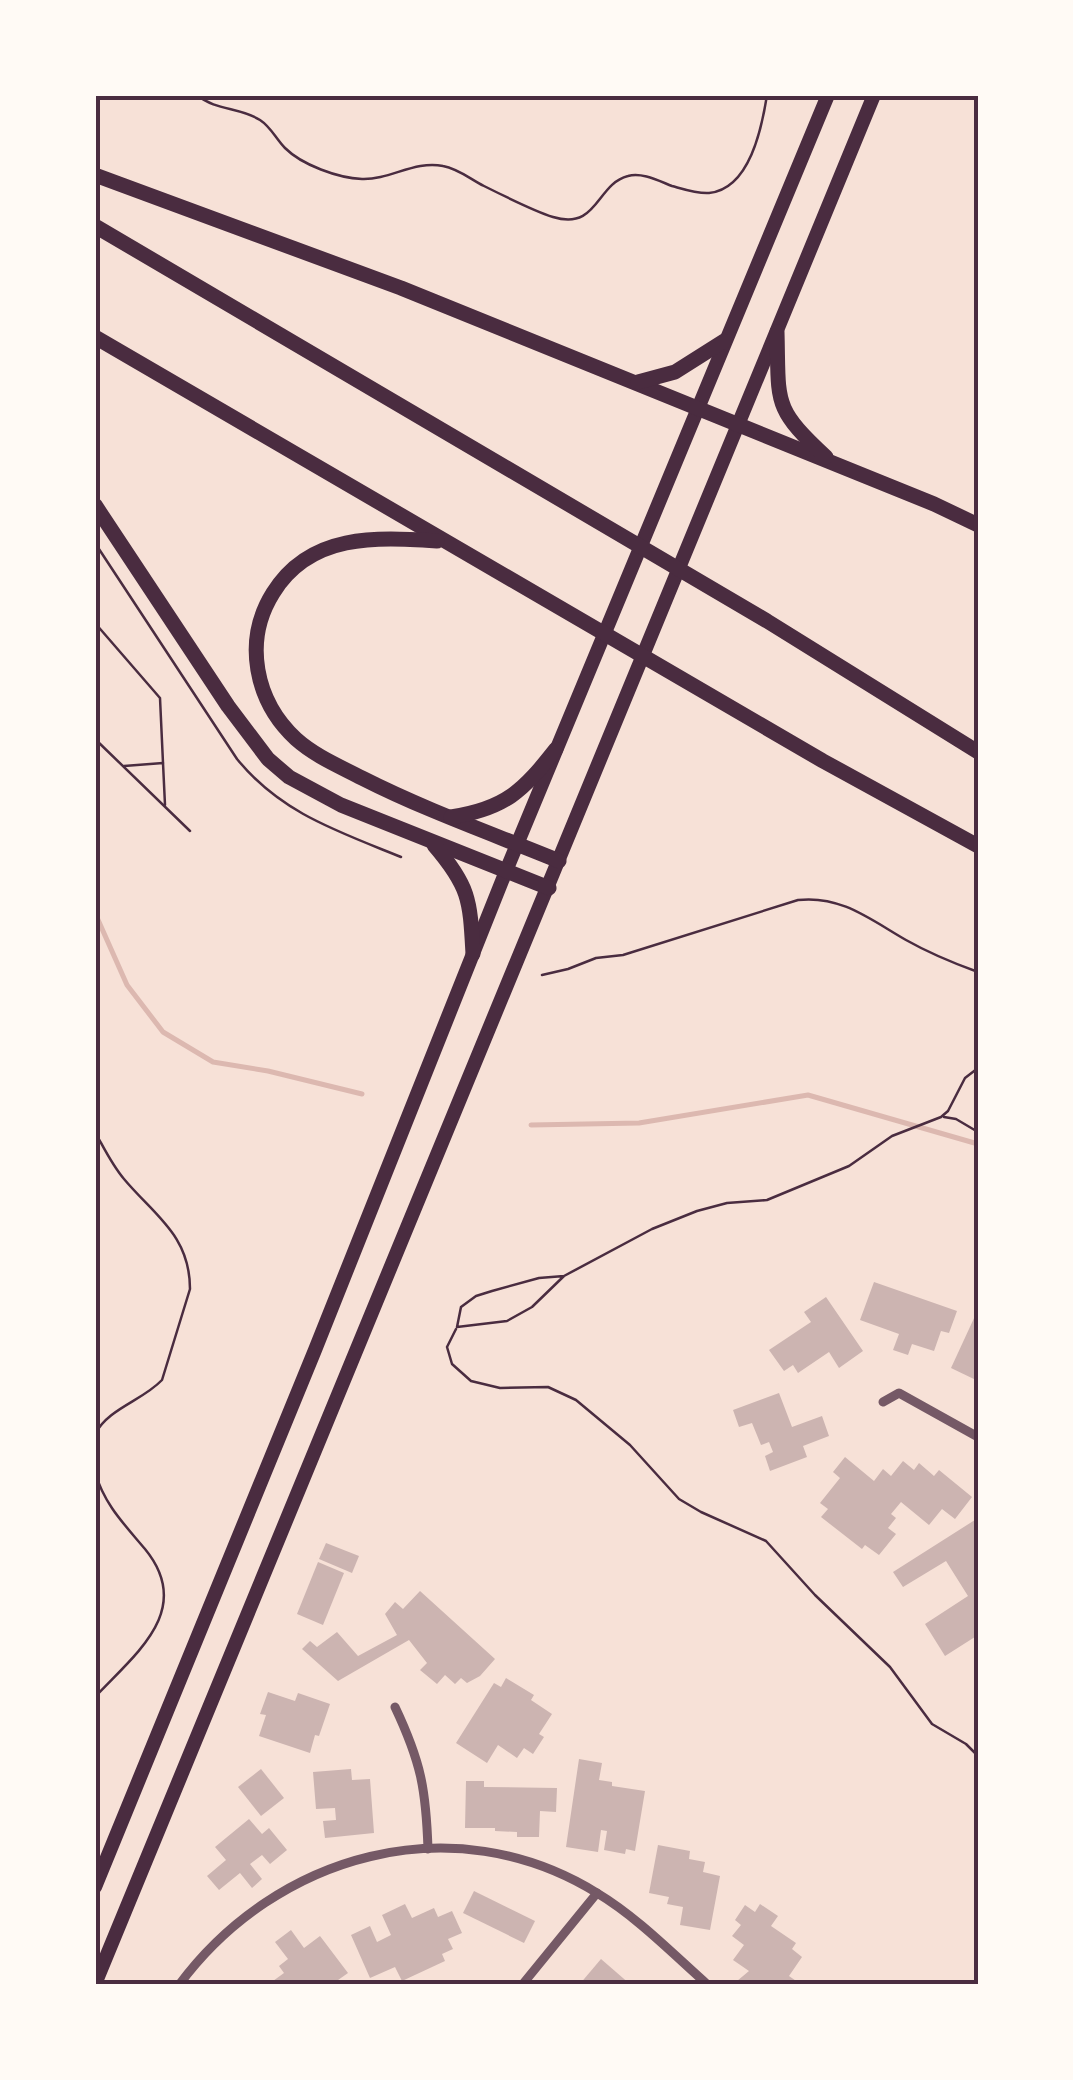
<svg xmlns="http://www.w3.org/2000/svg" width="1073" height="2080" font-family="Georgia,serif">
<rect width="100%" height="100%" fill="#f7e1d7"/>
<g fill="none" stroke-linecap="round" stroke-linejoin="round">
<g stroke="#dcb8b0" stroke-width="5">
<path d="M 95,913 L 127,985 L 163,1032 L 213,1062 L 268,1071 L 362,1094"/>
<path d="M 531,1125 L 639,1123 L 808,1095 L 978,1144"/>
</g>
</g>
<g fill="#ccb4b1">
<path d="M 874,1282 L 957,1311 L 949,1333 L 941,1331 L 934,1351 L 912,1344 L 908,1355 L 893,1350 L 899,1334 L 860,1320 Z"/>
<path d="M 826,1297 L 863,1351 L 839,1368 L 829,1352 L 798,1373 L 793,1365 L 784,1371 L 769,1350 L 811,1322 L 804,1312 Z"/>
<path d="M 975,1316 L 978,1318 L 978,1381 L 951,1368 Z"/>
<path d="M 779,1393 L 792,1427 L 822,1416 L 829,1436 L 803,1446 L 807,1457 L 770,1471 L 765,1456 L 773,1452 L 769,1442 L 761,1445 L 752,1423 L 739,1427 L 733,1410 Z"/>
<path d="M 845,1457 L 874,1481 L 883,1469 L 891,1476 L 903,1461 L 914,1470 L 919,1463 L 934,1476 L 939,1470 L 972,1497 L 955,1519 L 942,1509 L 929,1525 L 901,1502 L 891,1514 L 896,1518 L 888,1528 L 896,1534 L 879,1555 L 865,1545 L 862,1549 L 821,1517 L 828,1509 L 820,1503 L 840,1478 L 833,1472 Z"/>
<path d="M 978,1518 L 978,1635 L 945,1656 L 925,1624 L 968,1596 L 946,1561 L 903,1587 L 893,1572 Z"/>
<path d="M 326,1543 L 359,1556 L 352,1573 L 319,1559 Z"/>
<path d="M 318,1562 L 344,1573 L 323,1625 L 297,1614 Z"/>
<path d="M 420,1591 L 495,1659 L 480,1676 L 467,1683 L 461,1678 L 455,1684 L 445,1675 L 437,1684 L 420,1670 L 427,1663 L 409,1640 L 338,1681 L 302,1649 L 310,1641 L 317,1647 L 337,1632 L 358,1656 L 397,1635 L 385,1614 L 395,1602 L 403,1609 Z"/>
<path d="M 506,1678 L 534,1695 L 531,1700 L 552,1714 L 539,1734 L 544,1737 L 533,1754 L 524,1748 L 517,1758 L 498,1745 L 487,1763 L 456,1743 L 494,1683 L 501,1687 Z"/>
<path d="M 268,1692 L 295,1701 L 298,1693 L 330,1704 L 319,1736 L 315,1735 L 310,1753 L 259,1736 L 266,1715 L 260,1714 Z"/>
<path d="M 579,1759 L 602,1763 L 599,1780 L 612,1782 L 612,1786 L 645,1791 L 635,1851 L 626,1849 L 625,1854 L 604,1850 L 607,1831 L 601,1830 L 598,1852 L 566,1847 Z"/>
<path d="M 261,1769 L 284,1798 L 261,1816 L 238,1787 Z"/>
<path d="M 351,1769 L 352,1780 L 370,1779 L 374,1833 L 325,1838 L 323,1821 L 336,1820 L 335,1808 L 316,1809 L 313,1772 Z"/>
<path d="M 466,1781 L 484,1781 L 484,1787 L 557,1788 L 556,1812 L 540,1811 L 539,1837 L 517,1837 L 517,1832 L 495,1831 L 495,1828 L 465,1828 Z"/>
<path d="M 249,1819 L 262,1834 L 269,1828 L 287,1850 L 270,1864 L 262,1855 L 250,1864 L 262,1879 L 252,1888 L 240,1873 L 219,1890 L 207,1876 L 226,1860 L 215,1847 Z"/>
<path d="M 658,1845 L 690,1851 L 689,1859 L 705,1862 L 703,1872 L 720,1876 L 710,1930 L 680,1925 L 683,1907 L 667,1904 L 669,1897 L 649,1893 Z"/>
<path d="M 474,1891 L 535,1921 L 524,1943 L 463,1913 Z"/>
<path d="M 405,1904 L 412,1918 L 434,1908 L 438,1917 L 452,1911 L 462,1933 L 448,1939 L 453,1949 L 442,1954 L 445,1961 L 402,1981 L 395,1967 L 370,1978 L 351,1935 L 370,1926 L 377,1942 L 391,1935 L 382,1915 Z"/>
<path d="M 760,1904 L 778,1916 L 771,1926 L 796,1943 L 792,1949 L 802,1957 L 789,1976 L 802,1985 L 742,1985 L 737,1981 L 749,1971 L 733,1960 L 744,1945 L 732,1936 L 741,1925 L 735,1920 L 745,1905 L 755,1912 Z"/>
<path d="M 291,1930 L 304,1948 L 320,1936 L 348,1973 L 331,1985 L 276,1985 L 273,1981 L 284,1973 L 279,1966 L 288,1959 L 275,1942 Z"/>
<path d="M 601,1959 L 631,1985 L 579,1985 Z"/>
</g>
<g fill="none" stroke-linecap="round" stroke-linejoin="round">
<g stroke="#4a2c40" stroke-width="2.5">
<path d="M 197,95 C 216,111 240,107 260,120 C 271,127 276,139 285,148 C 302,165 338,178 362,179 C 390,180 415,160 443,166 C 459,169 470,179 484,186 C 500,194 537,212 553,217 C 598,231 596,184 628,176 C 642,172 659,181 672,186 C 683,189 698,194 709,193 C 750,189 762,127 767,95"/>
<path d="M 95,543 L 237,759 C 281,813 337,831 401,857"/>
<path d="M 95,623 L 160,698 L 163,763"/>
<path d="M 95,739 L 190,831"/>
<path d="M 124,766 L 163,763 L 165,805"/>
<path d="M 542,975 L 568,969 L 596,958 L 623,955 L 798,900 C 841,895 871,920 906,940 C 929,953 953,963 978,972"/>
<path d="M 944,1117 L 956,1119 L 978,1132"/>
<path d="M 95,1132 C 104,1148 112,1165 124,1179 C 154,1215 190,1235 190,1289 L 162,1380 C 142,1401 109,1408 95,1434"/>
<path d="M 564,1276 L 532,1307 L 507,1321 L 457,1327 L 461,1307 L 476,1296 L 492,1291 L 539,1278 L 564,1276 L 652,1229 L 697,1211 L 727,1203 L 767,1200 L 849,1166 L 892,1136 L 941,1117 L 948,1111 L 965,1078 L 978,1068"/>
<path d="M 456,1329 L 447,1347 L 452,1364 L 471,1381 L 500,1388 L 548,1387 L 576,1400 L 630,1445 L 679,1499 L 701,1512 L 766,1541 L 815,1595 L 890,1667 L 932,1724 L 966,1744 L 978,1756"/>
<path d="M 95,1472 C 104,1504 124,1524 145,1549 C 195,1610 135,1654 95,1697"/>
</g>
<g stroke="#755966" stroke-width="9">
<path d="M 883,1402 L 899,1393 L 978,1437"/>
<path d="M 395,1707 C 421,1762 426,1789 428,1849"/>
<path d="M 179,1985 C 276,1854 453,1804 597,1893 C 637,1917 672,1953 708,1985"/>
<path d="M 522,1985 L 597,1893"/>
</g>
<g stroke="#4a2c40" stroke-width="14">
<path d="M 95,1887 L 315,1350 L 506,871 L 828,95"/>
<path d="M 95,1984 L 874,95"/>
</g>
<g stroke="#4a2c40" stroke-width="15">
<path d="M 95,175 L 401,288 L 934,504 L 978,525"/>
<path d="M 95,226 L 767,621 L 978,752"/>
<path d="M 777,332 C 779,403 772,407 826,457"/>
<path d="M 95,337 L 823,761 L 978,846"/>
<path d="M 638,382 L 675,372 L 724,341"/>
<path d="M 95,505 L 228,706 L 268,759 L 289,777 L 341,805 L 549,888"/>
<path d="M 437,541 C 376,537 310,533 273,593 C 243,641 255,701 296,739 C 315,756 339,766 362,778 C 425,810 493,834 559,861"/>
<path d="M 451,817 C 505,809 523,791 556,749"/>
<path d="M 434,845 C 470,887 470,900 473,954"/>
</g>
</g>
<rect width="1073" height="2080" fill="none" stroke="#fffaf5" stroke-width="195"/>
<rect x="98" y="98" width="878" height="1884" fill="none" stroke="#4a2c40" stroke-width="4"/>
</svg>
